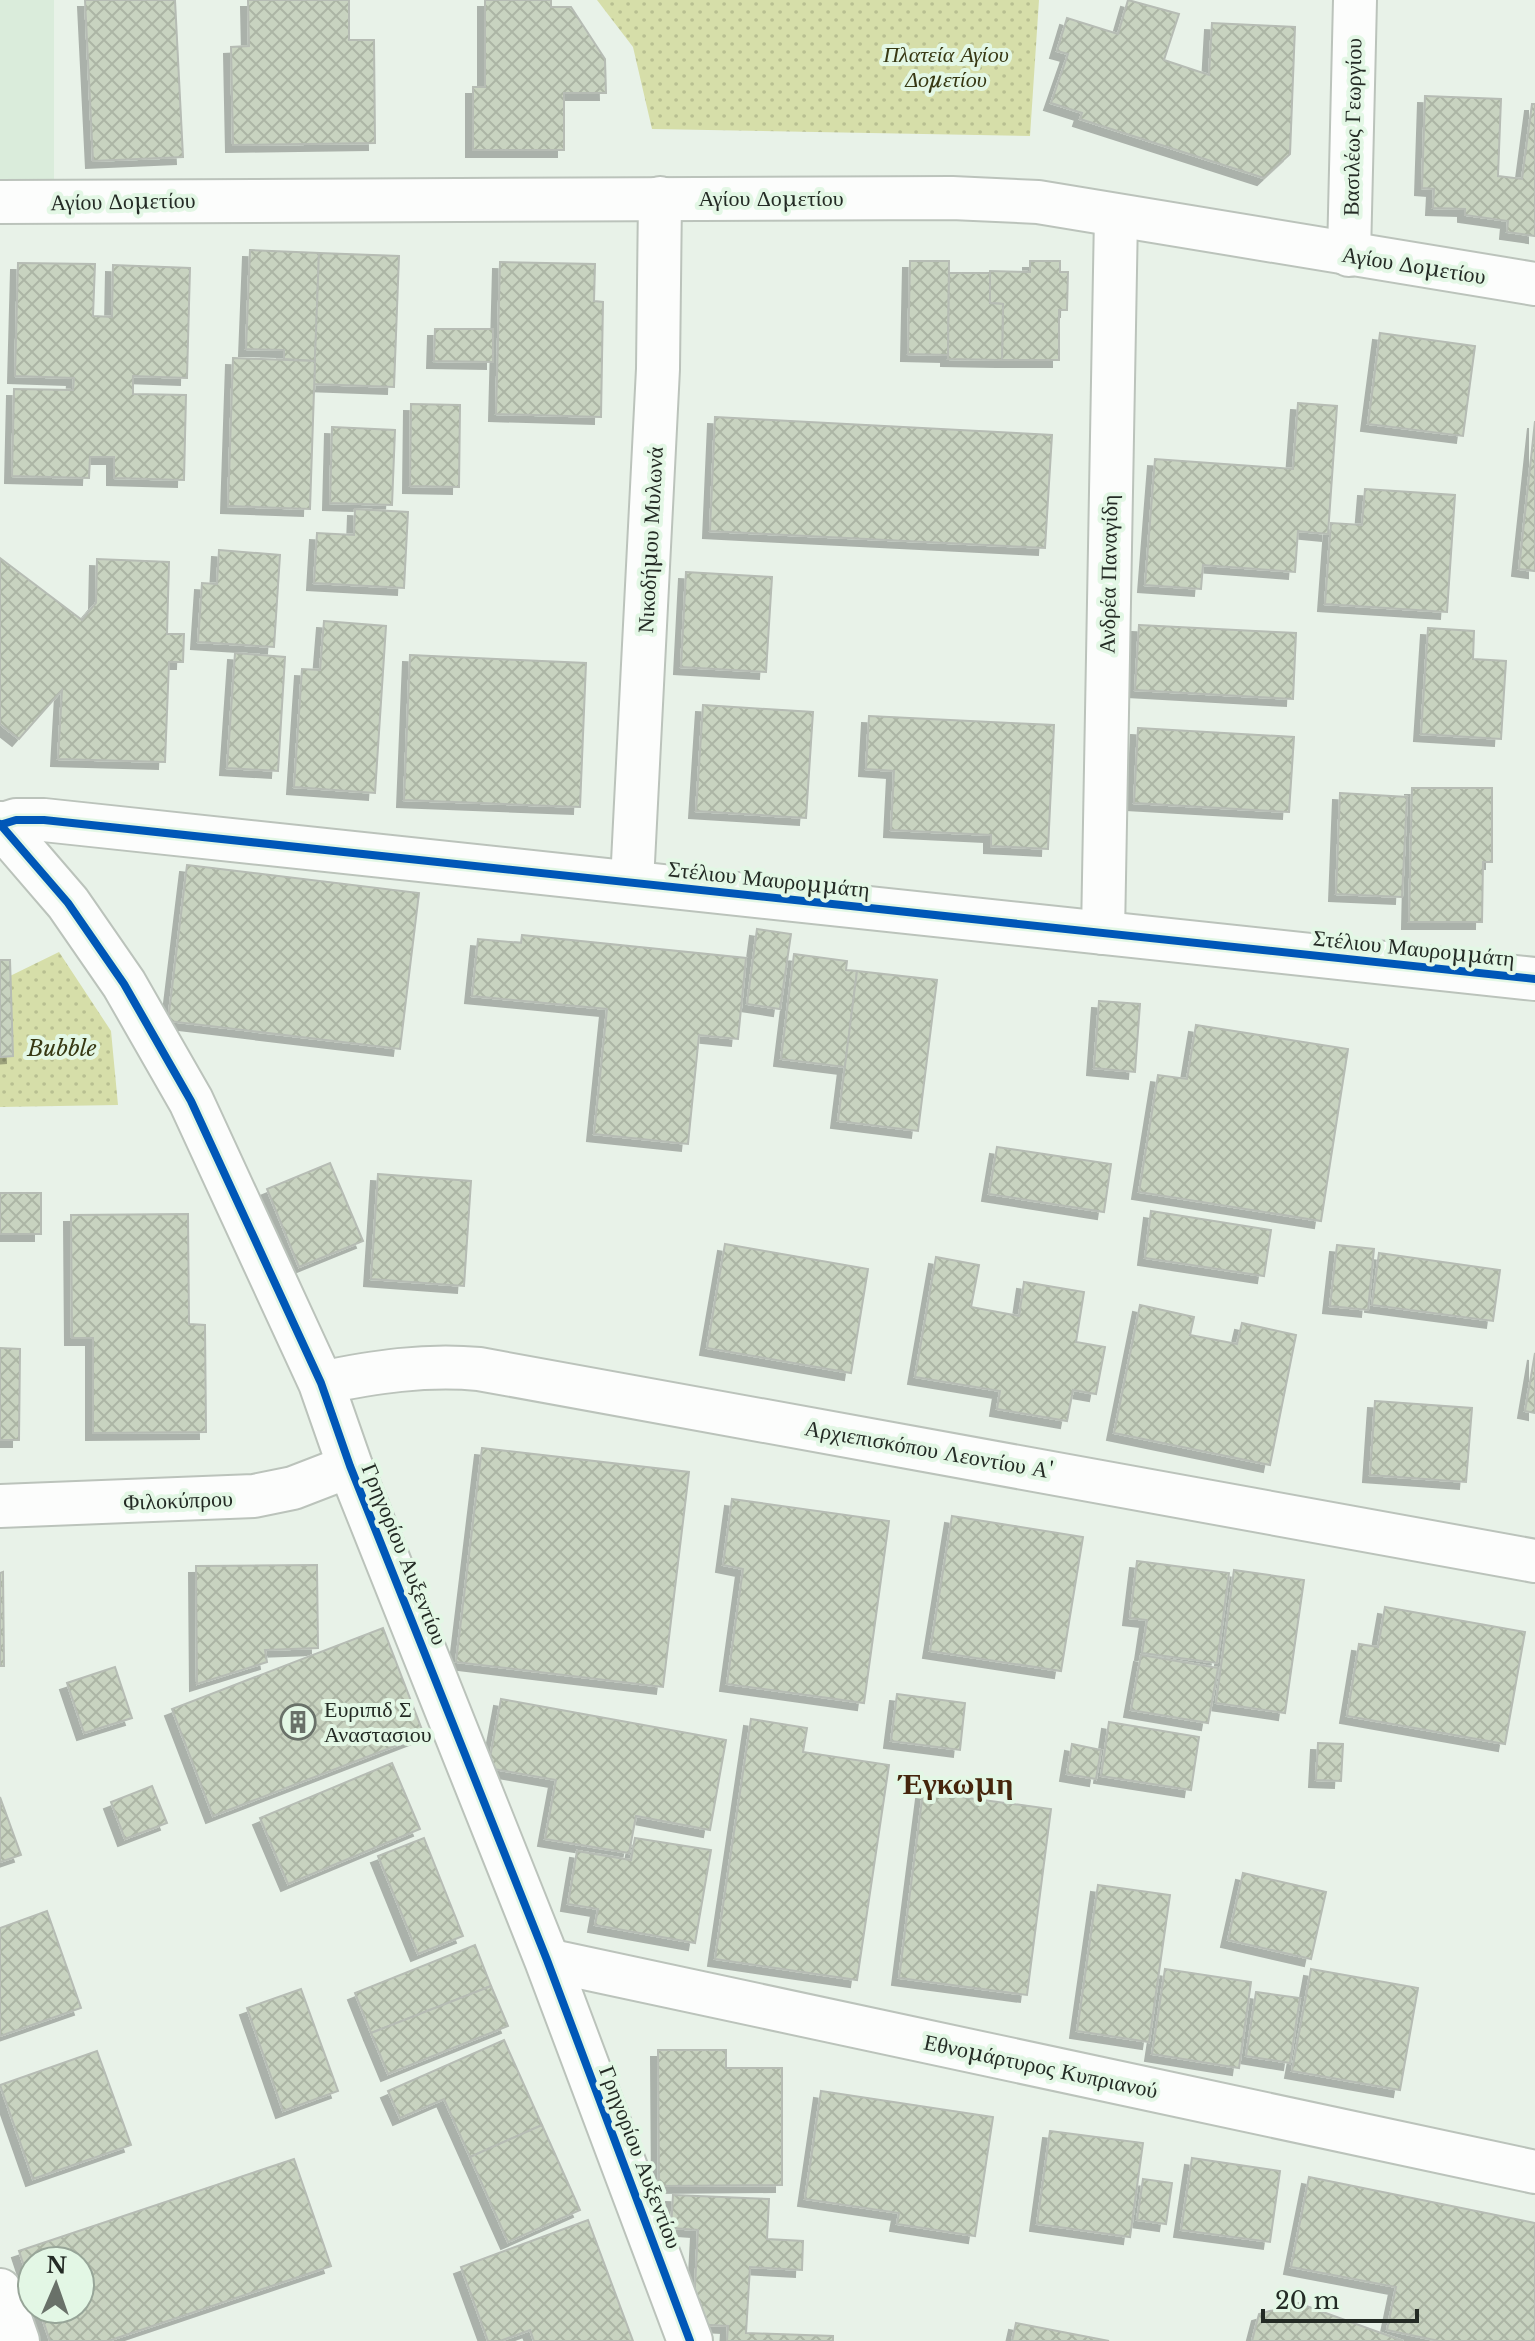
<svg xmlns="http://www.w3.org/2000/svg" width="1535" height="2341" font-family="'Libre Baskerville',serif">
<defs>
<pattern id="grass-dots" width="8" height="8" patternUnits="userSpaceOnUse" patternTransform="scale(2)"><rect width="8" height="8" fill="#d6dea9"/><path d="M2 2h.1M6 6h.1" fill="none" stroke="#b8bf91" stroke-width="1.8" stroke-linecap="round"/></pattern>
<pattern id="building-cross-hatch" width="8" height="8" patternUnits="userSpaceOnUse" patternTransform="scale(2)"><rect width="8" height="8" fill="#c8d3c0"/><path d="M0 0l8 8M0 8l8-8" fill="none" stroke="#acb5a5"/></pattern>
<filter id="shadow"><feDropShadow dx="-7" dy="7" stdDeviation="0" flood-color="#0004"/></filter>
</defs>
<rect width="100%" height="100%" fill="#e8f2e8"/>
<rect fill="#daecdb" x="0" y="0" width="54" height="185"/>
<g fill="url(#grass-dots)">
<path d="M 597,0 L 1039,0 L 1030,136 L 652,129 L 633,47 Z"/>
<path d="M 59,952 L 111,1031 L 118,1105 L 0,1107 L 0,1057 L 13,1056 L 10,976 Z"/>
</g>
<g fill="url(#building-cross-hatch)" stroke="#b6bcb4" stroke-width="2" filter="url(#shadow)">
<path d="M 85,0 L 175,0 L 183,157 L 93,161 Z"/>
<path d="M 248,0 L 349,0 L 349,40 L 374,40 L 375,143 L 233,145 L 231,47 L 249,46 Z"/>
<path d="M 485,0 L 551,0 L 551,7 L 571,7 L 605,59 L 606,93 L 564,93 L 564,150 L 473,150 L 473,87 L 485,87 Z"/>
<path d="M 1128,0 L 1179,14 L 1164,60 L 1209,75 L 1212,23 L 1295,27 L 1290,154 L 1264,178 L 1080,119 L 1082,113 L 1051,103 L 1068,54 L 1057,51 L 1067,18 L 1118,34 Z"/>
<path d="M 1425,96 L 1501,99 L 1498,176 L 1522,179 L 1532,104 L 1535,104 L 1535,236 L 1507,232 L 1508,221 L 1465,215 L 1465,209 L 1433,208 L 1434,189 L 1422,188 Z"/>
<path d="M 250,250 L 319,253 L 315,361 L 284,359 L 284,350 L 246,349 Z"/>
<path d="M 319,253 L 399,256 L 394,387 L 314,384 Z"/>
<path d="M 910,261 L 949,261 L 948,355 L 908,354 Z"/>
<path d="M 1030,261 L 1060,261 L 1060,272 L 1068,272 L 1067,310 L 1059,310 L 1059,360 L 1002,360 L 1003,304 L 990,303 L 990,271 L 1030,272 Z"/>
<path d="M 500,262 L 595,264 L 594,301 L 603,302 L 601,417 L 496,414 Z"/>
<path d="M 18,263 L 95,264 L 93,316 L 112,317 L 113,265 L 190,268 L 187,378 L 133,376 L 133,394 L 186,395 L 184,480 L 114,478 L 114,457 L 90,457 L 89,478 L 12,476 L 14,389 L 73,390 L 74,378 L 15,376 Z"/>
<path d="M 949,273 L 990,273 L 990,303 L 1003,304 L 1002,360 L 948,359 Z"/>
<path d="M 435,329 L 493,329 L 493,362 L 434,361 Z"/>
<path d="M 1380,333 L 1475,346 L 1463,436 L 1368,424 Z"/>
<path d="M 233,358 L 315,361 L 310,509 L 228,506 Z"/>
<path d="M 1298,403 L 1337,406 L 1328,534 L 1298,531 L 1295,572 L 1203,565 L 1201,589 L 1145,585 L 1155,459 L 1293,469 Z"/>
<path d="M 411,404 L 460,405 L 459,487 L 410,486 Z"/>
<path d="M 715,417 L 1052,435 L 1045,548 L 710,531 Z"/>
<path d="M 1535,421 L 1535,571 L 1519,569 Z"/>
<path d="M 332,427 L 395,430 L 392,505 L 330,503 Z"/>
<path d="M 1365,489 L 1455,495 L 1447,612 L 1325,604 L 1331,523 L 1362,525 Z"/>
<path d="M 355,509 L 408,512 L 404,588 L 314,583 L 317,533 L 354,535 Z"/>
<path d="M 219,550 L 280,555 L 274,647 L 198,642 L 202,583 L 217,584 Z"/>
<path d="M 0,558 L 82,620 L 96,603 L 97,559 L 169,562 L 167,634 L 184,634 L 183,662 L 169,662 L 165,762 L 58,759 L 62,690 L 19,739 L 0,724 Z"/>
<path d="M 686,572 L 772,577 L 766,672 L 681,667 Z"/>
<path d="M 324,621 L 386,626 L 375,793 L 294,787 L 302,669 L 320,670 Z"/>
<path d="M 1139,625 L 1296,633 L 1293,699 L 1135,690 Z"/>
<path d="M 1428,628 L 1474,631 L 1473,659 L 1506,661 L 1501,739 L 1421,734 Z"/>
<path d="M 235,653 L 285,657 L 278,771 L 227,768 Z"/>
<path d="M 410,655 L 586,663 L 580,807 L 404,800 Z"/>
<path d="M 703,705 L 813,712 L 806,818 L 696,811 Z"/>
<path d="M 869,716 L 1054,725 L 1048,849 L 991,846 L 991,835 L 891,830 L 894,771 L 866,769 Z"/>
<path d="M 1138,728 L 1294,737 L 1289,812 L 1134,803 Z"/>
<path d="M 1412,788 L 1492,788 L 1492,862 L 1483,862 L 1482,922 L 1409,922 Z"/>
<path d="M 1340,793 L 1407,797 L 1402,897 L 1336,894 Z"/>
<path d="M 187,865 L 419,893 L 400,1049 L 168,1021 Z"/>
<path d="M 757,929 L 791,934 L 780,1009 L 747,1004 Z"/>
<path d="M 522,935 L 746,958 L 738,1039 L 699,1035 L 688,1144 L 594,1134 L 607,1009 L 472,996 L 478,939 L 521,943 Z"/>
<path d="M 794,954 L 847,961 L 846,970 L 857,971 L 845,1067 L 781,1059 Z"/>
<path d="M 0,960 L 10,960 L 13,1056 L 0,1057 Z"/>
<path d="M 857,971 L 937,980 L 918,1131 L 838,1121 Z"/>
<path d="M 1099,1001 L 1140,1004 L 1135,1072 L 1094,1068 Z"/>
<path d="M 1196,1025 L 1348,1049 L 1321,1221 L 1139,1192 L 1158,1075 L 1187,1079 Z"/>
<path d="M 997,1147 L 1111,1164 L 1104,1212 L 989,1194 Z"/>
<path d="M 330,1163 L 363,1241 L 299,1267 L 267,1189 Z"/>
<path d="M 378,1174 L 471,1181 L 464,1286 L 371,1279 Z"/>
<rect x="0" y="1193" width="41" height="41"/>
<path d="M 1151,1211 L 1271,1230 L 1264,1276 L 1145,1258 Z"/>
<path d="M 188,1214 L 189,1324 L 205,1325 L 206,1432 L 93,1433 L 93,1338 L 72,1338 L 71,1215 Z"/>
<path d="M 725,1244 L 868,1269 L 851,1373 L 707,1348 Z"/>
<path d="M 1337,1245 L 1374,1249 L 1368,1310 L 1330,1306 Z"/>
<path d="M 1379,1253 L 1500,1270 L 1493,1321 L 1372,1305 Z"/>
<path d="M 936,1257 L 979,1265 L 971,1307 L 1019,1316 L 1024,1282 L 1084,1292 L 1076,1342 L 1105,1347 L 1096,1394 L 1073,1390 L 1067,1421 L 997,1409 L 1000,1391 L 915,1377 Z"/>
<path d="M 1140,1305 L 1194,1317 L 1190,1335 L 1237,1344 L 1242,1323 L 1296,1335 L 1270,1465 L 1114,1433 Z"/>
<path d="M 0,1348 L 20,1349 L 19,1440 L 0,1440 Z"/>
<path d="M 1535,1353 L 1535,1413 L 1525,1411 Z"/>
<path d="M 1375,1401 L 1472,1408 L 1466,1482 L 1370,1475 Z"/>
<path d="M 482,1448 L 689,1472 L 663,1687 L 456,1662 Z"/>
<path d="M 732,1499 L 889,1521 L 864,1703 L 727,1684 L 743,1569 L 723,1565 Z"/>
<path d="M 952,1516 L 1083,1537 L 1061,1671 L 930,1651 Z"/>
<path d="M 1137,1561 L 1229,1573 L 1217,1663 L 1142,1653 L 1147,1620 L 1130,1618 Z"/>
<path d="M 317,1565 L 318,1648 L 265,1650 L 267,1662 L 197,1684 L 196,1566 Z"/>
<path d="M 1234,1570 L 1304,1580 L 1285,1713 L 1216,1703 Z"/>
<path d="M 3,1572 L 4,1666 L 0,1666 L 0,1573 Z"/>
<path d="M 1385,1607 L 1525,1632 L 1505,1744 L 1347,1716 L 1359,1644 L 1378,1647 Z"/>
<path d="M 383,1628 L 424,1735 L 213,1816 L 172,1709 Z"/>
<path d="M 1141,1655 L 1218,1668 L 1208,1723 L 1131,1710 Z"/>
<path d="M 115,1667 L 132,1718 L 84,1733 L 67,1683 Z"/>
<path d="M 897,1694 L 965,1703 L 960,1750 L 891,1741 Z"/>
<path d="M 501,1699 L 726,1740 L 710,1830 L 636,1816 L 629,1853 L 545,1839 L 556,1780 L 488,1768 Z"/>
<path d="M 751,1719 L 807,1728 L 803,1752 L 889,1765 L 857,1980 L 715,1959 Z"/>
<path d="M 1109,1722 L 1199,1737 L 1191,1790 L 1101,1776 Z"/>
<path d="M 1318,1743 L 1343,1744 L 1341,1781 L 1316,1780 Z"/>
<path d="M 1072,1744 L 1101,1750 L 1096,1779 L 1067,1774 Z"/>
<path d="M 392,1763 L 420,1829 L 288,1884 L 260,1818 Z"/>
<path d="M 152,1786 L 167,1823 L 125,1839 L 111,1802 Z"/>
<path d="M 923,1792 L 1051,1809 L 1027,1995 L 899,1978 Z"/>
<path d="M 0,1797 L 21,1855 L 0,1862 Z"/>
<path d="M 424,1838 L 463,1936 L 418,1954 L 378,1856 Z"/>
<path d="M 635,1838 L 711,1850 L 695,1943 L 595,1925 L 598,1909 L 568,1904 L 577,1851 L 631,1860 Z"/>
<path d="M 1243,1873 L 1326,1892 L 1311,1959 L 1228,1940 Z"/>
<path d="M 1098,1885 L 1170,1895 L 1149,2042 L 1077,2031 Z"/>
<path d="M 47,1911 L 81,2008 L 0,2036 L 0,1928 Z"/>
<path d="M 475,1945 L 491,1986 L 371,2033 L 355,1993 Z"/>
<path d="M 1165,1969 L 1251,1982 L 1239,2068 L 1152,2054 Z"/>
<path d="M 1311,1969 L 1418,1988 L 1400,2090 L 1292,2071 Z"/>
<path d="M 491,1986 L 508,2026 L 388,2074 L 371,2033 Z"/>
<path d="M 301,1989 L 338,2091 L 283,2111 L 247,2008 Z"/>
<path d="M 1256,1992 L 1300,1998 L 1290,2063 L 1246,2056 Z"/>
<path d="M 504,2040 L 542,2125 L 470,2157 L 444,2099 L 400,2118 L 388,2091 Z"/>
<path d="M 658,2050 L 726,2050 L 726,2068 L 782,2068 L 782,2185 L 659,2186 Z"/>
<path d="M 97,2051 L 131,2145 L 33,2179 L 0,2085 Z"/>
<path d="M 821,2091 L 993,2117 L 975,2236 L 897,2224 L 899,2213 L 805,2199 Z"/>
<path d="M 542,2125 L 580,2210 L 508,2242 L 470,2157 Z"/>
<path d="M 1050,2131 L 1143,2143 L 1130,2237 L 1037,2224 Z"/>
<path d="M 1192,2158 L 1280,2171 L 1270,2242 L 1181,2230 Z"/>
<path d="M 294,2159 L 331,2266 L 108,2341 L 50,2341 L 39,2309 L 80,2309 L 80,2261 L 32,2261 L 32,2290 L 19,2251 Z"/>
<path d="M 1309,2177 L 1535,2223 L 1535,2341 L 1439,2341 L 1387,2330 L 1396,2287 L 1291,2267 Z"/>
<path d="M 1143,2179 L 1172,2183 L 1166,2224 L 1137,2220 Z"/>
<path d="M 673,2195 L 769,2199 L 767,2239 L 803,2241 L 802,2270 L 750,2267 L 746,2333 L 833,2336 L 833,2341 L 727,2341 L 728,2326 L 693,2324 L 698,2230 L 671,2228 Z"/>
<path d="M 588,2220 L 633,2341 L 534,2341 L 530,2330 L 500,2341 L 488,2341 L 461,2267 Z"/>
<path d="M 1298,2303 L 1403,2341 L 1252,2341 L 1259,2314 Z"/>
<path d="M 1016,2323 L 1109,2341 L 1012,2341 Z"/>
</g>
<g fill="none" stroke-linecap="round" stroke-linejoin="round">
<defs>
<g id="street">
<path d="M 0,202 L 952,198 L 1038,202 L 1535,284"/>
<path d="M 1349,255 L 1355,0"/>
<path d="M 0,825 L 16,820 L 44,820 L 1535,979"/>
<path d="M 632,882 L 658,369 L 660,198"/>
<path d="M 1103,933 L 1116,216"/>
<path d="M 321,1383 C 374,1372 425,1364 479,1369 L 1535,1561"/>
<path d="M 0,1506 L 254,1496 L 293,1488 L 350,1466"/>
<path d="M 547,1960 L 1535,2172"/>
<path d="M 0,2290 L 18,2341"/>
</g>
<path id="secondary" d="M 0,824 L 68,903 L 124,984 L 191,1101 L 321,1383 L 350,1466 L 547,1960 L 690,2341"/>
</defs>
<use href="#street" stroke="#bbc3bb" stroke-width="46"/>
<use href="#secondary" stroke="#bbc3bb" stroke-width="48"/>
<use href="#street" stroke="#fcfdfc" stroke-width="42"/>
<use href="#secondary" stroke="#fcfdfc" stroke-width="44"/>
<defs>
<g id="cycleway">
<path d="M 0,824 L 68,903 L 124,984 L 191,1101 L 321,1383 L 350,1466 L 547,1960 L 690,2341"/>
<path d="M 0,825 L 16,820 L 44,820 L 1535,979"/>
</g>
</defs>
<use href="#cycleway" stroke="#e3f7e5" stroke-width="13"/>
<use href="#cycleway" stroke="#0057b8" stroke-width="8"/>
</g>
<defs>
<symbol id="building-ring" viewBox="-11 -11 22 22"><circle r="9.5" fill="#e3f7e5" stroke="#697169" stroke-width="1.5"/><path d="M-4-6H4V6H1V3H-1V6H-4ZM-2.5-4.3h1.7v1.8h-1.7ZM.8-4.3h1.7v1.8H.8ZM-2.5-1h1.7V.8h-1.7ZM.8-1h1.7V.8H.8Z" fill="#697169"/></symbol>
</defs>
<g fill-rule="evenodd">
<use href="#building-ring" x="278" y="1702" width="40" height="40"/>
</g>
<g text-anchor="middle" stroke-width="8" stroke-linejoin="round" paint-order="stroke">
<g font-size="22" font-style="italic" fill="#373813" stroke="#e3f7e5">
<text x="946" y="62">Πλατεία Αγίου<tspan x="946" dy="25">Δομετίου</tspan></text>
<text x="62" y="1056">Bubble</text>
</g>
<g font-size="22" fill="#242b25" stroke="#e3f7e5">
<text transform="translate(1352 127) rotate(-89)" y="8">Βασιλέως Γεωργίου</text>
<text x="771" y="206">Αγίου Δομετίου</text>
<text transform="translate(123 201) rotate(-1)" y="8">Αγίου Δομετίου</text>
<text transform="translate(1414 265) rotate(9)" y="8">Αγίου Δομετίου</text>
<text transform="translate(650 540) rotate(-87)" y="8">Νικοδήμου Μυλωνά</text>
<text transform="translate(1108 574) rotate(-89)" y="8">Ανδρέα Παναγίδη</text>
<text transform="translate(769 879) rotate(6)" y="8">Στέλιου Μαυρομμάτη</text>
<text transform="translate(1414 948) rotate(6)" y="8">Στέλιου Μαυρομμάτη</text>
<text transform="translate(929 1449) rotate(10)" y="8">Αρχιεπισκόπου Λεοντίου Α'</text>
<text transform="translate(178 1500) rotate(-2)" y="8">Φιλοκύπρου</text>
<text transform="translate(405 1554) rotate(68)" y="8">Γρηγορίου Αυξεντίου</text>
<text transform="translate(1041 2066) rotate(12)" y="8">Εθνομάρτυρος Κυπριανού</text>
<text transform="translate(641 2157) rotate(69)" y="8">Γρηγορίου Αυξεντίου</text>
</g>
<g font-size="22" fill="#242b25" stroke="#e3f7e5" text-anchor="start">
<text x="324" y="1717">Ευριπιδ Σ<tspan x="324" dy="25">Αναστασιου</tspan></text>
</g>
<g font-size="30" font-weight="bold" fill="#45250c" stroke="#e3f7e5">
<text x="956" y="1794">Έγκωμη</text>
</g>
</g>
<g transform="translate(56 2285) rotate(2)"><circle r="38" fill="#e3f7e5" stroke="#97a598" stroke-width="2"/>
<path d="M0-6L14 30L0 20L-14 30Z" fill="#697169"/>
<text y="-12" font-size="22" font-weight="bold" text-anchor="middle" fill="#242b25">N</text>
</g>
<path d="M1263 2309v12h154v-12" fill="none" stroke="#242b25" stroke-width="4"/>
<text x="1275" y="2309" font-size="24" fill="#242b25" stroke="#e3f7e5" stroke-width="6" paint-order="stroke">20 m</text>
</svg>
